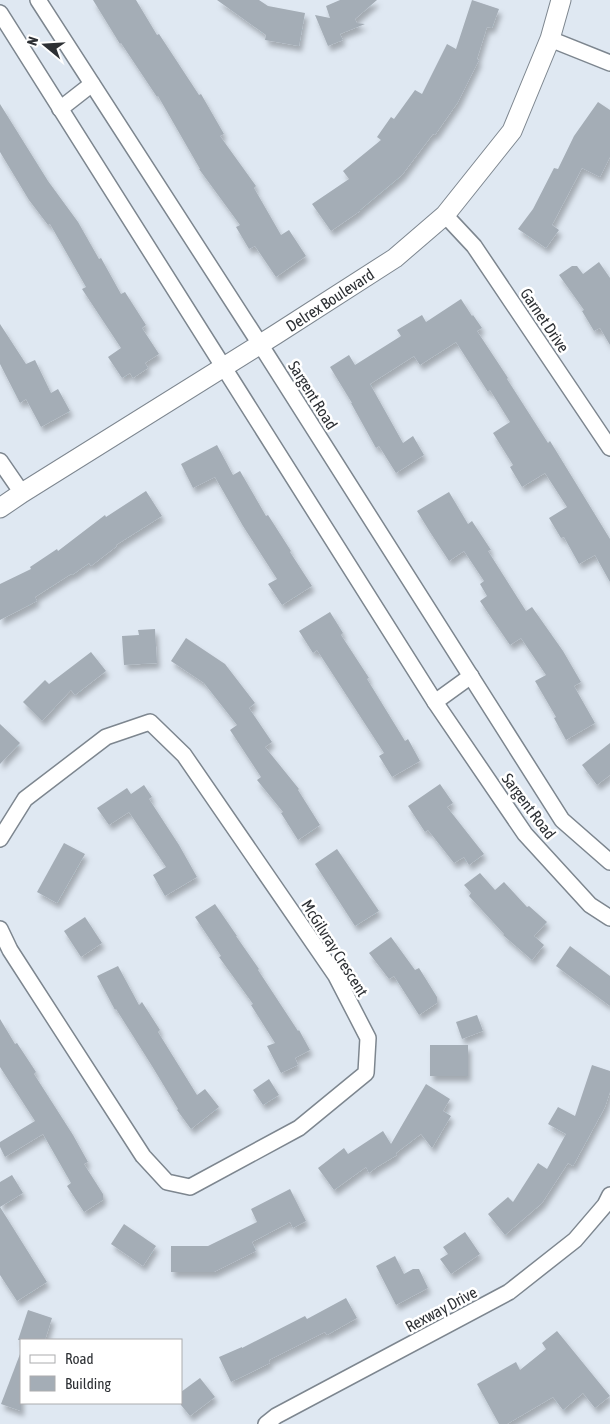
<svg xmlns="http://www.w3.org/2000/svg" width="610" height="1424" font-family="'Asap Condensed',sans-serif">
<defs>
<filter id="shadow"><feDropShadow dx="3" dy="5.5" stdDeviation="2.5" flood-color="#0004"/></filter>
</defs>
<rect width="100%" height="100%" fill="#dfe8f2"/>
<g fill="#a4adb6" filter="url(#shadow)">
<path d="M 93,0 L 136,0 L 157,35 L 159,34 L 199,95 L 201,94 L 224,134 L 220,136 L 256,186 L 254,188 L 281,235 L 289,230 L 306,256 L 276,277 L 255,246 L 249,249 L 236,227 L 240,225 L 199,169 L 200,169 L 158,96 L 157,97 L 121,43 L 120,44 Z"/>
<path d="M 217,0 L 259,0 L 268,6 L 305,13 L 299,46 L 265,40 L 266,35 Z"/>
<path d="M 340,0 L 377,0 L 355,19 L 357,23 L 365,24 L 340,34 L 343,40 L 328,46 L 315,15 L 330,18 L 326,6 Z"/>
<path d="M 472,0 L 499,9 L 492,28 L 487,27 L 477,59 L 479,60 L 458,102 L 435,135 L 433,134 L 402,175 L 360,210 L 360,211 L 331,231 L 312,204 L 349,179 L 343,171 L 381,140 L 377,137 L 391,117 L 394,119 L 415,90 L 422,94 L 447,44 L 456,49 Z"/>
<path d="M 598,102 L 610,110 L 610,157 L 600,177 L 582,168 L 552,225 L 559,230 L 546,248 L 518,229 L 533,209 L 554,168 L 558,169 L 574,136 Z"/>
<path d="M 0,104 L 48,181 L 78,222 L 99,259 L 101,258 L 121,294 L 125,292 L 146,325 L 142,328 L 159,354 L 145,363 L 148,368 L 133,378 L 130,373 L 122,378 L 108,357 L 121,348 L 82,289 L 86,287 L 50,224 L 48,225 L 29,200 L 0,152 Z"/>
<path d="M 599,262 L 610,278 L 610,345 L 600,328 L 594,331 L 582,311 L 584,310 L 559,275 L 572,266 L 577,266 L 583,274 Z"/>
<path d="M 461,299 L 472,316 L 473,315 L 482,328 L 477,331 L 508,378 L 507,379 L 548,443 L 550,441 L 610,539 L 610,582 L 595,555 L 579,564 L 564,537 L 561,538 L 549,518 L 567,507 L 545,473 L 522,487 L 510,467 L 513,465 L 493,433 L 510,422 L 490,390 L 488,392 L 456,342 L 420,365 L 414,356 L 370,384 L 403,443 L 413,436 L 424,455 L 396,473 L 379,446 L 376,448 L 351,403 L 352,403 L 330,367 L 349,355 L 355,365 L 401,336 L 397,330 L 422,315 L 426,322 Z"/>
<path d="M 0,324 L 26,364 L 35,360 L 51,393 L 58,389 L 70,411 L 41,427 L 26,399 L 20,403 L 0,364 Z"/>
<path d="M 217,445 L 233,475 L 240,471 L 266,516 L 268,515 L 291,551 L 290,552 L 312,586 L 282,605 L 268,584 L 277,579 L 243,526 L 215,477 L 193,488 L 181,464 Z"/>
<path d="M 146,491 L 162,516 L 116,545 L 117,546 L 91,566 L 89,563 L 72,575 L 71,574 L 35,597 L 37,601 L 0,620 L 0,584 L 31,569 L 30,567 L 57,549 L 58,551 L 105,515 L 106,517 Z"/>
<path d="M 449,492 L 468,524 L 472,521 L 491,550 L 488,551 L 526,611 L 532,607 L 563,651 L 581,682 L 574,686 L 595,723 L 566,740 L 554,718 L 556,717 L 535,681 L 546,675 L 521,638 L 510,645 L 488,613 L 480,601 L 487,596 L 480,584 L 484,581 L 464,551 L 449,561 L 430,532 L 417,511 Z"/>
<path d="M 330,612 L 343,633 L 341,635 L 369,678 L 367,679 L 405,741 L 408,739 L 420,761 L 392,777 L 379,756 L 384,753 L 317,650 L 313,653 L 299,631 Z"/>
<path d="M 155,629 L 157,663 L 124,665 L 122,636 L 139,635 L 138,630 Z"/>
<path d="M 186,638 L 225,664 L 255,703 L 249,708 L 272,742 L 265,747 L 299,789 L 298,790 L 320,825 L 298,840 L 281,813 L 283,812 L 257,780 L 261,777 L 230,730 L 237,725 L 204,683 L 171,661 Z"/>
<path d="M 91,652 L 106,671 L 75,695 L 71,690 L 42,721 L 23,702 L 45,680 L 49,684 Z"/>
<path d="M 0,724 L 20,743 L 0,764 Z"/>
<path d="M 610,743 L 610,775 L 597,785 L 582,765 Z"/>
<path d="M 440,784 L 453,803 L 447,807 L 484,854 L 469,865 L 464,857 L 454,863 L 428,830 L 425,832 L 408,806 Z"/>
<path d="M 144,785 L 152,797 L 149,799 L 179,845 L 197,877 L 165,896 L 153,875 L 166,867 L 129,812 L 109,825 L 97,808 L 127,788 L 131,794 Z"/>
<path d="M 64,843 L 85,854 L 57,903 L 37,892 Z"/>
<path d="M 337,849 L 379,911 L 355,926 L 315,864 Z"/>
<path d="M 480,873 L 495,890 L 504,882 L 527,907 L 529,906 L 547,922 L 534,936 L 544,945 L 532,960 L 503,935 L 504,934 L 469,896 L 471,893 L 464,885 Z"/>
<path d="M 215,904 L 237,936 L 236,936 L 259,969 L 258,970 L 298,1031 L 299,1030 L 310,1050 L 295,1058 L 298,1065 L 281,1073 L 267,1046 L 275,1043 L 251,1005 L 253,1004 L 219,957 L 221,956 L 195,917 Z"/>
<path d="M 85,917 L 102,943 L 81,957 L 64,931 Z"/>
<path d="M 391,937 L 415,970 L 419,968 L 437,997 L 437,1003 L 419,1015 L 394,976 L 389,979 L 369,953 Z"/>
<path d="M 570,946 L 610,976 L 610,1006 L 556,966 Z"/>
<path d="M 118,966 L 139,1005 L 142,1002 L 160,1030 L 158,1032 L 197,1095 L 205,1089 L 219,1107 L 191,1129 L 177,1110 L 178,1109 L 152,1066 L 116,1009 L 115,1010 L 97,976 Z"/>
<path d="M 477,1015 L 483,1031 L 462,1039 L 456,1022 Z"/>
<path d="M 0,1019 L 15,1044 L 17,1043 L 36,1072 L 34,1074 L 73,1135 L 88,1162 L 84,1164 L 103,1194 L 103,1200 L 84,1212 L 67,1186 L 71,1183 L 43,1134 L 5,1157 L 0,1147 L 0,1142 L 35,1121 L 0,1067 Z"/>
<rect x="430" y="1045" width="38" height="31"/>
<path d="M 592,1065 L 610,1071 L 610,1092 L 605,1107 L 573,1166 L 568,1163 L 542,1203 L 505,1235 L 488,1214 L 508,1197 L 513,1202 L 538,1163 L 547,1169 L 566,1134 L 548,1124 L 558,1107 L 575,1116 Z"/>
<path d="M 269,1079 L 279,1095 L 263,1105 L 253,1090 Z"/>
<path d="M 426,1084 L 450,1099 L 443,1111 L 451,1116 L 432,1148 L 421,1134 L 396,1153 L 397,1155 L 377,1167 L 369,1173 L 366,1167 L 334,1190 L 318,1168 L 344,1148 L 348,1154 L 383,1131 L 391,1144 Z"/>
<path d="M 12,1175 L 23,1193 L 0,1207 L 47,1282 L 17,1301 L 0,1275 L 0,1182 Z"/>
<path d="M 290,1189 L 306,1221 L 293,1228 L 290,1222 L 252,1242 L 256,1251 L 214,1272 L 171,1272 L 171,1246 L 208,1246 L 257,1222 L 251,1209 Z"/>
<path d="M 124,1224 L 156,1246 L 143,1266 L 111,1244 Z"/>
<path d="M 465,1232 L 480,1254 L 451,1274 L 440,1259 L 448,1254 L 443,1247 Z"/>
<path d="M 395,1256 L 404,1274 L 413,1269 L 419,1269 L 428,1288 L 396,1305 L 376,1266 Z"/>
<path d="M 346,1298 L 357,1318 L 327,1335 L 325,1332 L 269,1360 L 270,1363 L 231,1382 L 219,1357 L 242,1347 L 242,1348 L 305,1316 L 307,1319 Z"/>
<path d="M 28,1310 L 52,1318 L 45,1340 L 18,1340 Z"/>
<path d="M 557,1331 L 610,1396 L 595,1408 L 583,1393 L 563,1410 L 553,1397 L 507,1424 L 499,1424 L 477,1384 L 516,1362 L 520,1370 L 546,1349 L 542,1343 Z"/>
<path d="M 20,1354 L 21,1354 L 21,1411 L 1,1404 Z"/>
<path d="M 200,1378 L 215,1397 L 190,1416 L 181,1405 L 181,1392 Z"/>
</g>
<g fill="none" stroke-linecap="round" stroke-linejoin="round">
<defs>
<g id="minor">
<path d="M 38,0 L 260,344 L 562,820 L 610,862"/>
<path d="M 0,13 L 435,702 L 525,834 L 590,905 L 610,918"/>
<path d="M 550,39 L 610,63"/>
<path d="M 60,109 L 92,84"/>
<path d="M 445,215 L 474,246 L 610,448"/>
<path d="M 0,461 L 22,493"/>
<path d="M 435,702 L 471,676"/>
<path d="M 0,839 L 25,799 L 106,737 L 150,722 L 184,755 L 336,976 L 368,1038 L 366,1073 L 299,1128 L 190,1187 L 167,1182 L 143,1156 L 10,950 L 0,929"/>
<path d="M 266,1424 L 276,1416 L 509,1292 L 575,1240 L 605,1205 L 610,1195"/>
</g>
<path id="tertiary" d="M 0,508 L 22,493 L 275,335 L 395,258 L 445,215 L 512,131 L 550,39 L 561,0"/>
</defs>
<use href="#minor" stroke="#7d868f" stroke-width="18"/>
<use href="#tertiary" stroke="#7d868f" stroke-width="21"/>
<use href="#minor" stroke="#fff" stroke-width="15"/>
<use href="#tertiary" stroke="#fff" stroke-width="19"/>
</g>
<g text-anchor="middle" stroke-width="5" stroke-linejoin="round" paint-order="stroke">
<g font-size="16" fill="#2d3034" stroke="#fff">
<text transform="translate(330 300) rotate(-33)" y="6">Delrex Boulevard</text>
<text transform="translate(545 320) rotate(56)" y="6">Garnet Drive</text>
<text transform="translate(313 395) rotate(58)" y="6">Sargent Road</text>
<text transform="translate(529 806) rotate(53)" y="6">Sargent Road</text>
<text transform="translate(335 948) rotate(58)" y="6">McGilvray Crescent</text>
<text transform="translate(441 1309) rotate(-28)" y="6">Rexway Drive</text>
</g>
</g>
<rect x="20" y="1339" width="162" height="65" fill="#ffffff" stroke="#abacae"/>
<rect x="30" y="1355" width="25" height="8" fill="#ffffff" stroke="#abacae"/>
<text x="65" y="1364" font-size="15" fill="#2d3034">Road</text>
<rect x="30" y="1376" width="25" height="15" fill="#a4adb6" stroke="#abacae"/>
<text x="65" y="1389" font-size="15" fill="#2d3034">Building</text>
<g transform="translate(45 45) rotate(288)" stroke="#ffffff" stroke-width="4" paint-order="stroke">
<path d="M0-4L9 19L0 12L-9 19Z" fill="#2d3034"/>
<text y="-8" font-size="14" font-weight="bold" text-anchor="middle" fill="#2d3034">N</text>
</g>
</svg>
